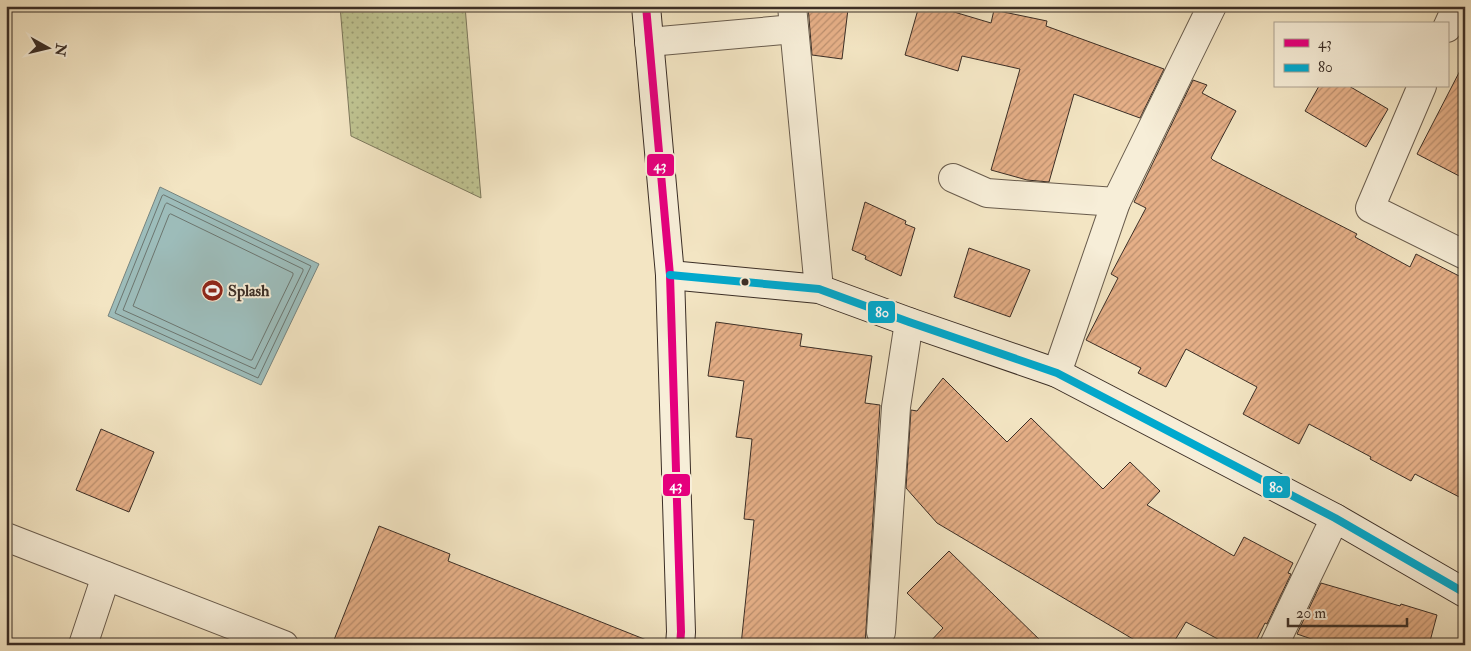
<svg xmlns="http://www.w3.org/2000/svg" width="1471" height="651" font-family="'IM FELL Double Pica',serif">
<defs>
<pattern id="grass-dots" width="8" height="8" patternUnits="userSpaceOnUse" patternTransform="scale(1.25)"><rect width="8" height="8" fill="#bfc391"/><path d="M2 2h.1M6 6h.1" fill="none" stroke="#9c9f76" stroke-width="1.8" stroke-linecap="round"/></pattern>
<pattern id="building-hatch" width="6" height="6" patternUnits="userSpaceOnUse" patternTransform="scale(1.25)"><rect width="6" height="6" fill="#e5af87"/><path d="M-1 1l2-2M0 6l6-6M5 7l2-2" fill="none" stroke="#bb8f6e"/></pattern>
</defs>
<rect width="100%" height="100%" fill="#f3e5c3"/>
<filter id="stains"><feTurbulence type="fractalNoise" baseFrequency=".004" numOctaves="4"/><feColorMatrix values="0 0 0 0 .2 0 0 0 0 .09 0 0 0 0 .02 0 0 0 .5 -.17"/></filter>
<radialGradient id="worn" r=".72"><stop offset=".6" stop-color="#630" stop-opacity="0"/><stop offset="1" stop-color="#630" stop-opacity=".3"/></radialGradient>
<path fill="url(#grass-dots)" stroke="#7d785c" d="M 340,6 L 465,6 L 481,198 L 351,136 Z"/>
<path fill="#9dbdbb" stroke="#76847f" d="M 160,187 L 319,264 L 261,385 L 108,316 Z"/>
<g fill="none" stroke-linecap="round" stroke-linejoin="round">
<g stroke="#6c7670" stroke-width="1">
<path d="M 164,195 L 311,266 L 258,378 L 115,313 L 162,196 Z"/>
<path d="M 167,203 L 303,269 L 303,271 L 255,369 L 123,310 L 165,205 Z"/>
<path d="M 171,214 L 293,273 L 293,275 L 252,360 L 250,360 L 133,306 L 169,215 Z"/>
</g>
</g>
<g fill="url(#building-hatch)" stroke="#3b2e26">
<path d="M 808,6 L 829,6 L 848,9 L 842,59 L 812,55 Z"/>
<path d="M 919,6 L 934,6 L 991,23 L 994,10 L 1047,21 L 1046,26 L 1164,69 L 1140,118 L 1074,94 L 1049,182 L 1027,180 L 991,170 L 1020,69 L 962,56 L 958,71 L 905,55 Z"/>
<path d="M 1465,61 L 1465,179 L 1417,154 Z"/>
<path d="M 1193,80 L 1207,85 L 1202,93 L 1236,111 L 1211,158 L 1213,160 L 1357,234 L 1355,237 L 1410,267 L 1416,254 L 1465,279 L 1465,500 L 1415,474 L 1411,481 L 1370,459 L 1371,457 L 1309,424 L 1299,444 L 1243,414 L 1257,387 L 1186,349 L 1166,387 L 1138,373 L 1141,368 L 1086,340 L 1118,278 L 1111,274 L 1146,208 L 1134,202 Z"/>
<path d="M 1319,86 L 1349,86 L 1388,109 L 1366,147 L 1305,111 Z"/>
<path d="M 865,202 L 906,221 L 905,224 L 915,228 L 901,276 L 865,259 L 866,256 L 852,250 Z"/>
<path d="M 969,248 L 1030,270 L 1010,317 L 954,297 Z"/>
<path d="M 716,322 L 802,334 L 800,346 L 872,356 L 865,403 L 880,405 L 865,645 L 741,645 L 754,520 L 744,519 L 752,439 L 736,437 L 744,381 L 708,376 Z"/>
<path d="M 943,378 L 1007,442 L 1031,418 L 1103,489 L 1130,462 L 1160,491 L 1147,505 L 1234,556 L 1244,537 L 1293,563 L 1288,573 L 1291,574 L 1267,624 L 1265,623 L 1254,645 L 1229,645 L 1186,622 L 1172,645 L 1143,645 L 937,523 L 906,488 L 911,410 L 917,411 Z"/>
<path d="M 101,429 L 154,452 L 129,512 L 76,490 Z"/>
<path d="M 379,526 L 450,554 L 448,561 L 654,643 L 654,645 L 332,645 Z"/>
<path d="M 949,551 L 1045,645 L 927,645 L 943,628 L 907,593 Z"/>
<path d="M 1321,583 L 1400,606 L 1401,604 L 1437,615 L 1429,645 L 1329,645 L 1297,634 Z"/>
</g>
<g fill="none" stroke-linecap="round" stroke-linejoin="round">
<defs>
<g id="street">
<path d="M 792,6 L 819,289"/>
<path d="M 1447,28 L 1457,6"/>
<path d="M 649,42 L 794,29"/>
<path d="M 1422,86 L 1370,208 L 1465,255"/>
<path d="M 953,178 L 987,193 L 1116,202"/>
<path d="M 1057,373 L 1116,202 L 1212,6"/>
<path d="M 6,537 L 284,645"/>
<path d="M 881,632 L 896,407 L 909,322"/>
<path d="M 83,645 L 106,576"/>
<path d="M 1274,645 L 1335,518"/>
</g>
<g id="secondary">
<path d="M 646,6 L 670,275 L 681,632 L 680,645"/>
<path d="M 670,275 L 819,289 L 909,322 L 1057,373 L 1335,518 L 1465,593"/>
</g>
</defs>
<use href="#street" stroke="#695c4d" stroke-width="30"/>
<use href="#secondary" stroke="#3b2e26" stroke-width="30"/>
<use href="#street" stroke="#f7eed8" stroke-width="28"/>
<use href="#secondary" stroke="#f7eed8" stroke-width="28"/>
<defs>
<path id="bus-1" d="M 646,6 L 670,275 L 681,632 L 680,645"/>
<path id="bus-2" d="M 670,275 L 819,289 L 909,322 L 1057,373 L 1335,518 L 1465,593"/>
</defs>
<use href="#bus-1" stroke="#f7eed8" stroke-width="11"/>
<use href="#bus-2" stroke="#f7eed8" stroke-width="11"/>
<use href="#bus-1" stroke="#e5007d" stroke-width="8"/>
<use href="#bus-2" stroke="#00a9ce" stroke-width="8"/>
</g>
<defs>
<symbol id="stadium-disc" viewBox="-11 -11 22 22"><circle r="9.5" fill="#8f2418" stroke="#f7eed8"/><path d="M0-5a6.5 5 0 1 0 0 10a6.5 5 0 1 0 0-10ZM-3.5-1.8h7v3.6h-7Z" fill="#fff"/></symbol>
</defs>
<g fill-rule="evenodd">
<use href="#stadium-disc" x="200" y="278" width="25" height="25"/>
</g>
<circle fill="#3b2e26" stroke="#f7eed8" stroke-width="2" cx="745" cy="282" r="4.5"/>
<g text-anchor="middle" stroke-width="4" stroke-linejoin="round" paint-order="stroke">
<g font-size="16" font-weight="bold" fill="#3b2e26" stroke="#f7eed8" text-anchor="start">
<text x="228" y="296">Splash</text>
</g>
</g>
<g stroke="#f7eed8" stroke-width="2">
<rect x="646" y="153" width="29" height="24" rx="5" fill="#e5007d"/>
<rect x="867" y="300" width="29" height="24" rx="5" fill="#00a9ce"/>
<rect x="662" y="473" width="29" height="24" rx="5" fill="#e5007d"/>
<rect x="1262" y="475" width="29" height="24" rx="5" fill="#00a9ce"/>
</g>
<g font-size="14" text-anchor="middle" font-weight="bold" fill="#fff">
<text x="660" y="170">43</text>
<text x="882" y="317">80</text>
<text x="676" y="490">43</text>
<text x="1276" y="492">80</text>
</g>
<rect width="1471" height="651" fill="none" stroke="#f3e5c3" stroke-width="25"/>
<rect x="8" y="8" width="1456" height="636" fill="none" stroke="#3b2e26" stroke-width="2.5"/>
<rect x="12" y="12" width="1446" height="626" fill="none" stroke="#3b2e26"/>
<rect x="1274" y="22" width="175" height="65" fill="#f7eed8" stroke="#aca191"/>
<rect x="1284" y="39" width="25" height="8" fill="#e5007d" stroke="#aca191"/>
<text x="1318" y="48" font-size="15" fill="#3b2e26">43</text>
<rect x="1284" y="64" width="25" height="8" fill="#00a9ce" stroke="#aca191"/>
<text x="1318" y="72" font-size="15" fill="#3b2e26">80</text>
<g transform="translate(48 48) rotate(98)" stroke="#f7eed8" stroke-width="4" paint-order="stroke">
<path d="M0-4L9 19L0 12L-9 19Z" fill="#3b2e26"/>
<text y="-8" font-size="14" font-weight="bold" text-anchor="middle" fill="#3b2e26">N</text>
</g>
<path d="M1288 618v8h119v-8" fill="none" stroke="#3b2e26" stroke-width="2.5"/>
<text x="1296" y="618" font-size="15" fill="#3b2e26" stroke="#f7eed8" stroke-width="4" paint-order="stroke">20 m</text>
<rect width="100%" height="100%" filter="url(#stains)"/>
<rect width="100%" height="100%" fill="url(#worn)"/>
</svg>
